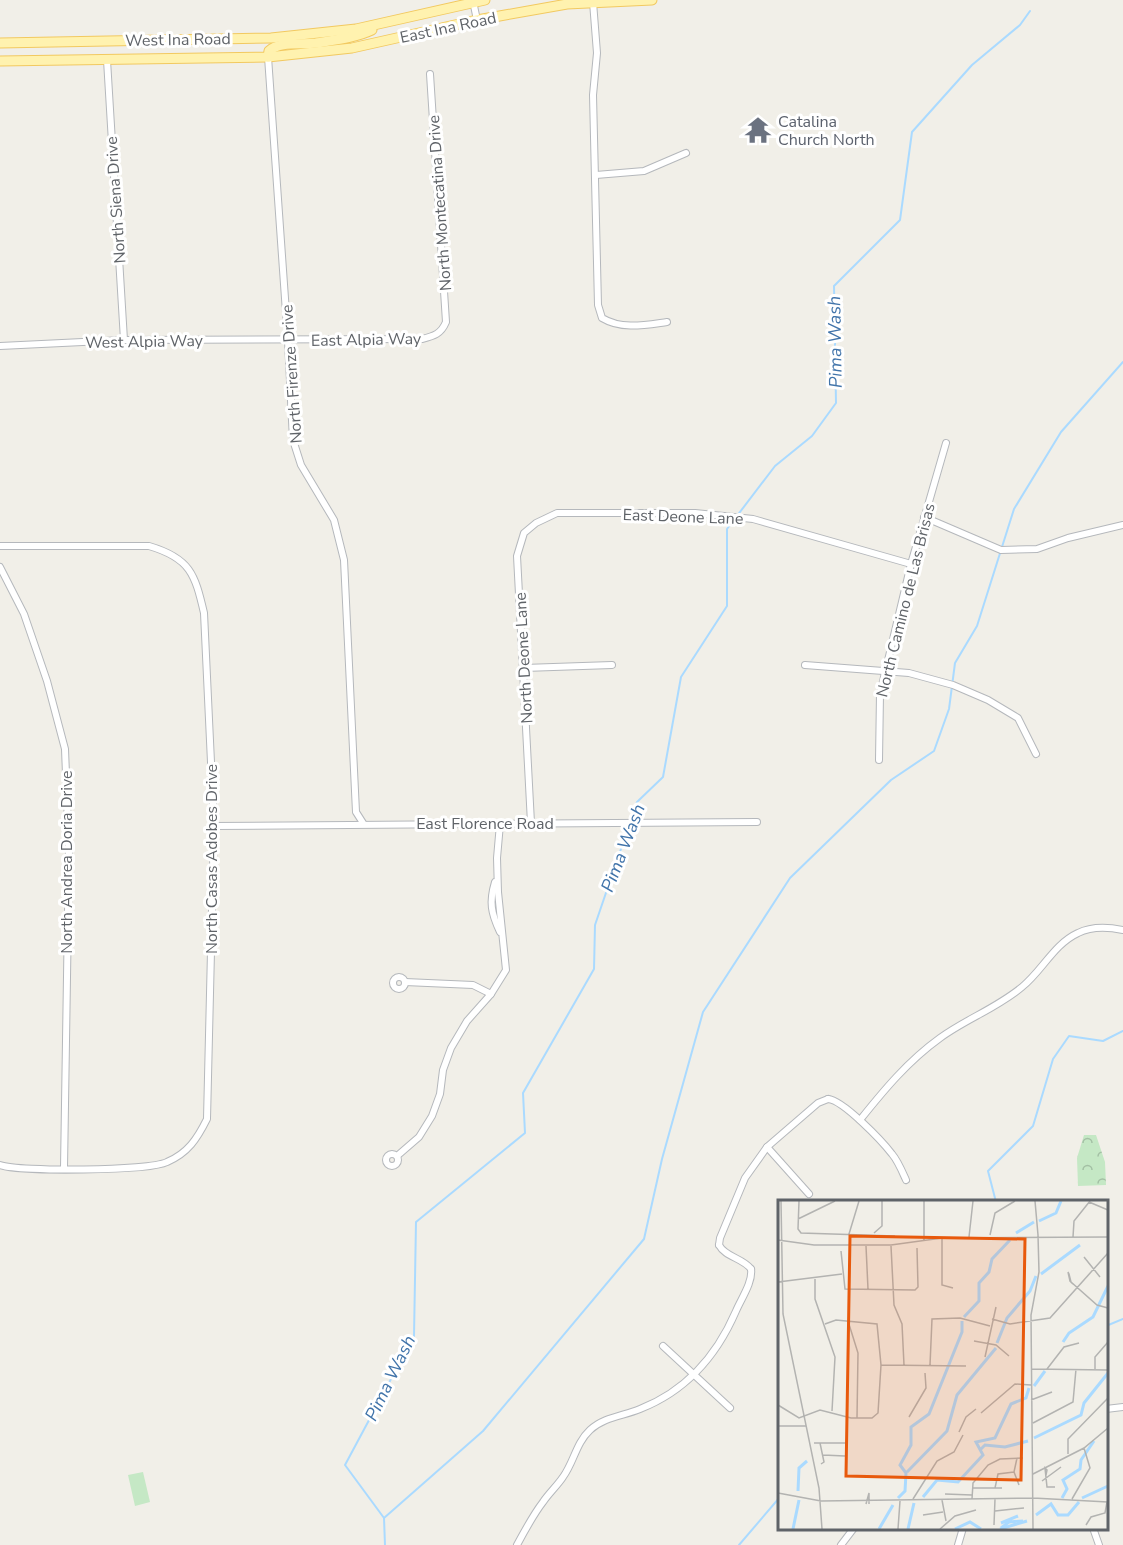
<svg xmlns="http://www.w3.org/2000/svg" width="1123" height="1545" font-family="'Nunito Sans',sans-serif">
<defs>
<pattern id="park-crowns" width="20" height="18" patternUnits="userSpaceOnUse" patternTransform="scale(1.5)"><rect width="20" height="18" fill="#c5e8c5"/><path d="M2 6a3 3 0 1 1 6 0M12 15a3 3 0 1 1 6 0" fill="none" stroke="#a3c0a4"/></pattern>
</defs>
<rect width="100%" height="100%" fill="#f1efe8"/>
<path fill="url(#park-crowns)" d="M 1084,1135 L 1096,1135 L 1105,1162 L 1106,1185 L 1078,1186 L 1077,1158 Z"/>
<path fill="#c5e8c5" d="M 143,1472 L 150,1502 L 135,1506 L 128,1475 Z"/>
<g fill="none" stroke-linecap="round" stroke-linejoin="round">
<g stroke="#aadaff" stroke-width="2">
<path d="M 996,1202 L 988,1171 L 1033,1126 L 1053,1059 L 1069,1036 L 1103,1041 L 1123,1031"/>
<path d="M 1106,1326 L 1123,1319"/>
<path d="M 384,1518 L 483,1431 L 644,1239 L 662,1159 L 703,1012 L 790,878 L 891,780 L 934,751 L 949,709 L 955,663 L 977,626 L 1014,509 L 1061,432 L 1123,362"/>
<path d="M 385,1545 L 384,1518 L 345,1465 L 414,1336 L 416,1222 L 525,1133 L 523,1093 L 594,969 L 595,925 L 637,802 L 663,777 L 681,677 L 727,606 L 727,529 L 775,466 L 812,436 L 836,403 L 834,286 L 900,220 L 912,132 L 972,65 L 1020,25 L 1030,11"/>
<path d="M 739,1545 L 780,1497"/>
</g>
<defs>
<g id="street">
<path d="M 473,1 L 477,20"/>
<path d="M 593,2 L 597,53 L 593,95 L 598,305 L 602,318 C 622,330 645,325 667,322"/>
<path d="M 268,57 L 288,341 L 293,440 L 301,465 L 334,520 L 344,560 L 356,812 L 363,823"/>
<path d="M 107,60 L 124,340"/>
<path d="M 596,175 L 644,171 L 686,153"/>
<path d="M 0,346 L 124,340 L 422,339 C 434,336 441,334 446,322 L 430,74"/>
<path d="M 924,517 L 1001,550 L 1037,549 L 1068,538 L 1123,525"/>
<path d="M 0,546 L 149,546 C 190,558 195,574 204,613 L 214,826 L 207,1119 C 197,1139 188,1153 167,1162 C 149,1171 19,1172 0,1165"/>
<path d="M 0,567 L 24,614 L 47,681 L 65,749 L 69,850 L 64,1168"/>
<path d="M 805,665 L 909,673 L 953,685 L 988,700 L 1018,718 L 1036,754"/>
<path d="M 524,668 L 612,665"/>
<path d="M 879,760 L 880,694 L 911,564 L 946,443"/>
<path d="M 531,823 L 517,556 L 524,533 L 536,523 L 557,513 L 695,513 L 753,519 L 911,564"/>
<path d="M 214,826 L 757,822"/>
<path d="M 495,882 C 489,902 491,913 500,932"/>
<circle cx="399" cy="983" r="6"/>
<path d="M 405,982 L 473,985 L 491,994"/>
<path d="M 828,1099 C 843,1100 882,1141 892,1154 C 898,1161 902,1171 906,1180"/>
<path d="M 860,1120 C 884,1090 908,1061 940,1038 C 966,1019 997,1008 1022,987 C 1042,971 1054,944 1078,933 C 1092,926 1108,927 1123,930"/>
<path d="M 767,1147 L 809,1194"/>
<circle cx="392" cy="1160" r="6"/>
<path d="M 397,1156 L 419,1137 L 432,1116 L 440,1094 L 443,1070 L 451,1048 L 467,1021 L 491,994 L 506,970 L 498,892 L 497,858 L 500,824"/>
<path d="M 719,1245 L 720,1238 L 745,1178 L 767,1147 L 818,1103 L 828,1099"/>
<path d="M 719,1245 C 725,1257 743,1258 751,1269"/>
<path d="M 663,1346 L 730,1408"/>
<path d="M 1106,1409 L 1123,1407"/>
<path d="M 1093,1528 L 1099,1545"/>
<path d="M 517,1545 C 525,1530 533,1515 543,1502 C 549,1493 557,1486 563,1477 C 574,1462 576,1443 590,1430 C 604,1417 623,1416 640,1409 C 686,1391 717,1355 736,1311 C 741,1299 753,1282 751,1269"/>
<path d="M 841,1545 L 854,1528"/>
<path d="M 958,1545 L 963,1528"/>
</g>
<g id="primary">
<path d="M 0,43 L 271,38 L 356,29 L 485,0"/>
<path d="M 268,57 L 269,51 C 279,41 302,45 316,43 C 334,40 355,38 372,30"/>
<path d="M 0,61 L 268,57 L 352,48 L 477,20 L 567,4 L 652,0"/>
</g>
</defs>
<use href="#street" stroke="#b5b8bc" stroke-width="8"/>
<use href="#primary" stroke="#f2c960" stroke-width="11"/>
<use href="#street" stroke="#fff" stroke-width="6"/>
<use href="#primary" stroke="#fff2af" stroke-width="9"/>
</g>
<defs>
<symbol id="temple-bare" viewBox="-9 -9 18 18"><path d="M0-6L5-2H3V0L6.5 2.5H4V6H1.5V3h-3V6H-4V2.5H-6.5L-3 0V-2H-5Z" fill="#6b7280" stroke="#fff" stroke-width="2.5" paint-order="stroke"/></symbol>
</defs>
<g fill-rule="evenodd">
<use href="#temple-bare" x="739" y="111" width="38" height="38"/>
</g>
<g text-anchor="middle" stroke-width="6" stroke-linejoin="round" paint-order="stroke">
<g font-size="16" fill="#5f6368" stroke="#fff">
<text transform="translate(448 27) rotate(-12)" y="6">East Ina Road</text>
<text transform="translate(178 39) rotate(-1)" y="6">West Ina Road</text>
<text transform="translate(115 200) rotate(-94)" y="6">North Siena Drive</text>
<text transform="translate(439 203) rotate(-94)" y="6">North Montecatina Drive</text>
<text transform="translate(366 339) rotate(-1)" y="6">East Alpia Way</text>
<text transform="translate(144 341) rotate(-1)" y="6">West Alpia Way</text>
<text transform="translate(291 374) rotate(-94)" y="6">North Firenze Drive</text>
<text transform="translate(683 516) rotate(2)" y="6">East Deone Lane</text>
<text transform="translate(905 600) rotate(-76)" y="6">North Camino de Las Brisas</text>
<text transform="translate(523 658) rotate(-93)" y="6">North Deone Lane</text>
<text x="485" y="829">East Florence Road</text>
<text transform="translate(211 859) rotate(-90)" y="6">North Casas Adobes Drive</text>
<text transform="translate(66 862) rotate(-90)" y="6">North Andrea Doria Drive</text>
</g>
<g font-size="16" fill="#5b616d" stroke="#fff" text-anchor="start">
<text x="778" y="127">Catalina<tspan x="778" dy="18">Church North</tspan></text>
</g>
<g font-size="18" font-style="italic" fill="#4174aa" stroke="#fff">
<text transform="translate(835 342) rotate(-91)" y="6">Pima Wash</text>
<text transform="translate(623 848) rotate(-69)" y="6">Pima Wash</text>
<text transform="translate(390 1378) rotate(-64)" y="6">Pima Wash</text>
</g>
</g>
<g transform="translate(778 1200)">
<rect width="330" height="330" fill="#f1efe8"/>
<path fill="none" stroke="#aadaff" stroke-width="3" d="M 261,21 L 278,13 L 283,1M 238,33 L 256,22M 263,74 L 302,45M 186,117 L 201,101 L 201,83 L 211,72 L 214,59 L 232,40M 285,142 L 291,133 L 315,117 L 330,86M 219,143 L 229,118 L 252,91 L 258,76M 256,186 L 267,171M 256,238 L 303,215 L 306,203 L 330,173M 202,250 L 207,245 L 227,247 L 250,241M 129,272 L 169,231 L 179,195 L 218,148M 20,291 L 21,268 L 29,261M 145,297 L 159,280 L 180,282 L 205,255 L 198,242 L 217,238 L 233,204 L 248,198 L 251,188M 120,298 L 127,291 L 128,273 L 122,265 L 133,245 L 133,227 L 151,214 L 184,132 L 184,121M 284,298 L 289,289 L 285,280 L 302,269 L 303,260 L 316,241M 304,298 L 330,286M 258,315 L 273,304 L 280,315 L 290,315 L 301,302M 223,323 L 240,316M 223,328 L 231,322 L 245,321M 15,329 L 21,300M 101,329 L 115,305M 130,329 L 136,303M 177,329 L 192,322 L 203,329M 222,329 L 249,321"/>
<path fill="none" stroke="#b3b3b1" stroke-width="1.5" d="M 3,1 L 5,114 L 41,288 L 44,329M 21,1 L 20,29 L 23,33 L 117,36M 146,1 L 146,40M 257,1 L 260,35M 311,2 L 330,10M 20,19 L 57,1M 96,33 L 104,26 L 104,1M 71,34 L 81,1M 212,35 L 217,13 L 237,1M 191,37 L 195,1M 295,37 L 296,21 L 312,1M 164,38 L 164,85 L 175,88M 0,40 L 36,45 L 113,45 L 164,38 L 330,37M 88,46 L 90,89M 113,46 L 116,105 L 124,124 L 126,165M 63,51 L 67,89 L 137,90 L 140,87 L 139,48M 306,57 L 322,77M 290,72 L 291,74 L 293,82 L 292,81 ZM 37,79 L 37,99 L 57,157 L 54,211M 0,82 L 64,74M 293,82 L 319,105 L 330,108M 214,119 L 232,124 L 272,118 L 330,53M 70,121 L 80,153 L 79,218M 196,141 L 218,145 L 231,156M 207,157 L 218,107M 103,165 L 188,166M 152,165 L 154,119 L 182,118 L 212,126M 254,169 L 330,170M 269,169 L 286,147 L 301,143M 317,169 L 317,157 L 330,142M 253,200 L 274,192M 0,205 L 21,218 L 42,210 L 73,218 L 94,218 L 100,213 L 103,165 L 99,124 L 58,120 L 47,124M 203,213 L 237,184 L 253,185M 131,217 L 148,188 L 147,173M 255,223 L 295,202 L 298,169M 0,226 L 28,226M 181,232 L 188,217 L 198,209M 36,243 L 68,243M 42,243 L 46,262 L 43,264M 290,254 L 290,239 L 330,198M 45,255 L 67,256M 239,258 L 236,272 L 241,285M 255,274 L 306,248 L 330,228M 268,275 L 269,270 L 267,268 L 269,287 L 277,287M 264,281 L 283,267M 194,288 L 224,288M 217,288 L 220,274 L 236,272M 0,293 L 43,301 L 255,298 L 330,302M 167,294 L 194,295M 135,299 L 159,261 L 176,252 L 185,235M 194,299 L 195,283 L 210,265 L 222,259 L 245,258M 294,299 L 312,268 L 306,248M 164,300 L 168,321M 88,304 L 91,293 L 91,304M 217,311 L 246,308M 145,315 L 165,312M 216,325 L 217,299M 308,325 L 313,317 L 327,313 L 329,302M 120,329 L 122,301M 162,329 L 177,316 L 198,310M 255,329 L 253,115 L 261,72 L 260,35"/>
<path fill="#e8590c" fill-opacity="0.15" stroke="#e8590c" stroke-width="3" d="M 72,36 L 247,39 L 243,280 L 68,276 Z"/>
<rect width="330" height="330" fill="none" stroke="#5f6368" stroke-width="3"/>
</g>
</svg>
